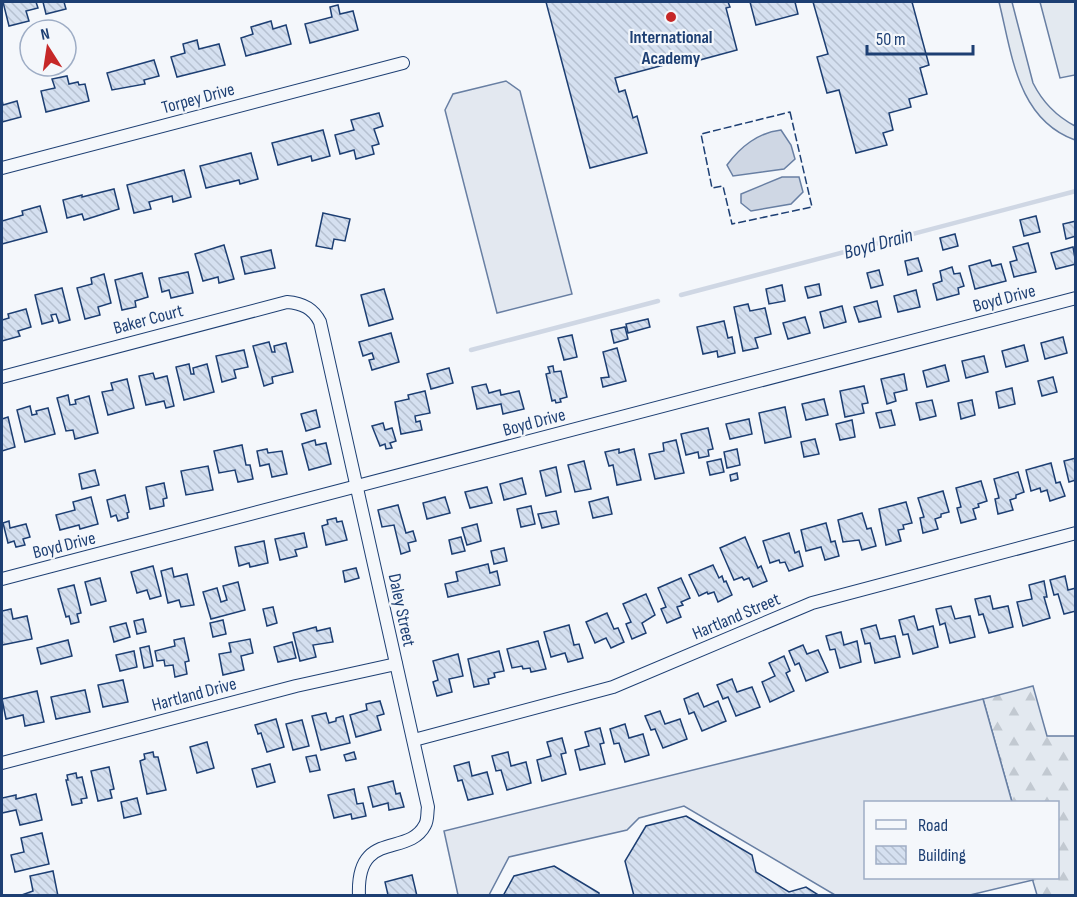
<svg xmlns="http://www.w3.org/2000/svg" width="1077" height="897" font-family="'Sofia Sans Condensed',sans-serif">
<defs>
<pattern id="forest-firs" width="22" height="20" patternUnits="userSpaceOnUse" patternTransform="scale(1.5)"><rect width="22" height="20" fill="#e3e9f0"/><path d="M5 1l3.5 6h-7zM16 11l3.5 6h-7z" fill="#c2c9d1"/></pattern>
<pattern id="building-back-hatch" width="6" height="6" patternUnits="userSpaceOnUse" patternTransform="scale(1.5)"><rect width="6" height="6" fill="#d5e0f0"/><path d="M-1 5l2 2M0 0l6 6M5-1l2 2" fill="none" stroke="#b6c1d1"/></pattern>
</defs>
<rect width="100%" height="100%" fill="#f4f7fb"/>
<path fill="url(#forest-firs)" stroke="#687fa3" stroke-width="1.5" d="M 1033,686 L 1047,736 L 1075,736 L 1075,895 L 1037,895 L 1032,878 L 1058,878 L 1058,802 L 1012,802 L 983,699 Z"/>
<g fill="#e3e9f0" stroke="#687fa3" stroke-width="1.5">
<path d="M 999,2 L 1012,2 L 1033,83 C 1043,103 1056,116 1075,126 L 1075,140 C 1017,119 1012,54 999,2 Z"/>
<path d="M 1040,2 L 1075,2 L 1075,75 L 1060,78 Z"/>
</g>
<g fill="#e3e8f0" stroke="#687fa3" stroke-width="1.5">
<path d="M 506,81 L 520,91 L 572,294 L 497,313 L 445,110 L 453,94 Z"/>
<path d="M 983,699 L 1012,802 L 866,802 L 866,878 L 1032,878 L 1033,880 L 970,895 L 835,895 L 684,806 L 639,818 L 627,830 L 509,857 L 489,895 L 458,895 L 444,831 Z"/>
</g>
<g fill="#cfd7e4" stroke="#687fa3" stroke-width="1.5">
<path d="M 781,130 L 791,145 L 795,159 L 784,169 L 733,176 L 727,165 C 740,147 759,132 781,130 Z"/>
<path d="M 782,177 L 799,177 L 803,192 L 791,204 L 751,211 L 741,203 L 741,194 Z"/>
</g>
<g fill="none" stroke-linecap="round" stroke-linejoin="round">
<g stroke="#cfd7e4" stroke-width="4.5">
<path d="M 681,295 L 1076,191"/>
<path d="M 471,350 L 658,301"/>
</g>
</g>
<g fill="url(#building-back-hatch)" stroke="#1d3f73" stroke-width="1.5">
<path d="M 3,2 L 36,2 L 38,8 L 26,11 L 29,21 L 9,26 Z"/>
<path d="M 43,2 L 64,2 L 66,9 L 46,14 Z"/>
<path d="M 546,2 L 728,2 L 730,7 L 726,8 L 737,50 L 696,61 L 694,57 L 615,78 L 619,92 L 625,90 L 633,118 L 637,116 L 647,153 L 590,168 Z"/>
<path d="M 750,2 L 795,2 L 798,14 L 756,25 Z"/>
<path d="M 813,2 L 912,2 L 929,65 L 920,68 L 927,94 L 909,99 L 911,107 L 889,113 L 893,130 L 883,133 L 887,145 L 856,153 L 839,90 L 827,93 L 817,57 L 828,54 Z"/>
<path d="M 338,5 L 340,14 L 353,11 L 358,30 L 310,43 L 305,24 L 332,17 L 330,7 Z"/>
<path d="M 271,21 L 273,29 L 286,25 L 291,44 L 246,56 L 241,38 L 253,34 L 251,27 Z"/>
<path d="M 197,40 L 199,49 L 219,44 L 225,65 L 177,77 L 171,57 L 185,53 L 183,44 Z"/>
<path d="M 154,60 L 159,76 L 144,80 L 145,84 L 112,90 L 107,73 Z"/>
<path d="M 67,76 L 69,84 L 78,82 L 79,85 L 85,84 L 89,101 L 46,112 L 41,91 L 55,88 L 52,79 Z"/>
<path d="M 2,100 L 3,105 L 17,101 L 21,117 L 2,122 Z"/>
<path d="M 379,113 L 383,126 L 374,129 L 379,144 L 372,146 L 374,154 L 356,159 L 354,150 L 340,154 L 335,135 L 354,130 L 351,120 Z"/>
<path d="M 323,130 L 330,156 L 312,161 L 311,156 L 278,165 L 272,143 Z"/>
<path d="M 251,153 L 258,179 L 240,184 L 239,180 L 206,188 L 200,166 Z"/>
<path d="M 184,170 L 191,197 L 173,202 L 172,196 L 149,202 L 151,209 L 134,213 L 127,185 Z"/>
<path d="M 114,189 L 119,209 L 84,220 L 82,214 L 67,218 L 63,200 L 82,195 L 82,197 Z"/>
<path d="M 40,206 L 47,232 L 2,244 L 2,221 L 23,215 L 22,211 Z"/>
<path d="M 323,213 L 350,219 L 345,241 L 334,239 L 332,249 L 316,246 Z"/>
<path d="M 1036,216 L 1040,232 L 1024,236 L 1020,220 Z"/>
<path d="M 1076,221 L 1076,236 L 1066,239 L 1063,224 Z"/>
<path d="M 955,234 L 958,246 L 943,250 L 940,238 Z"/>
<path d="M 1028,243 L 1036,272 L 1014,277 L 1010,262 L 1017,260 L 1013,247 Z"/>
<path d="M 224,245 L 234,279 L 219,283 L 218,277 L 203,281 L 195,254 Z"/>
<path d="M 1073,247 L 1076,264 L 1056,269 L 1051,253 Z"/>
<path d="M 271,250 L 275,268 L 245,274 L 241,257 Z"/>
<path d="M 918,258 L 922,271 L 908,275 L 905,261 Z"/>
<path d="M 990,260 L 992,266 L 1001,264 L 1006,281 L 975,289 L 969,266 Z"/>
<path d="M 952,267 L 954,274 L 960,273 L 964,286 L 958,288 L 959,294 L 937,300 L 933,284 L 942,281 L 940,271 Z"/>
<path d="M 879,270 L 883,285 L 871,288 L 867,273 Z"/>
<path d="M 188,272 L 193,293 L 171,298 L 169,290 L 162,292 L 159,278 Z"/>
<path d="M 142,273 L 148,297 L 135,301 L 136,307 L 122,310 L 115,280 Z"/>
<path d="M 104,274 L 111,303 L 98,307 L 100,315 L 85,319 L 77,288 L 92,284 L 91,278 Z"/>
<path d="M 819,284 L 821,295 L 808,298 L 805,287 Z"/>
<path d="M 782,285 L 785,301 L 769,304 L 766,289 Z"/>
<path d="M 62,288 L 70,320 L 59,323 L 56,314 L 51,315 L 53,321 L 42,324 L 35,295 Z"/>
<path d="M 384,289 L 393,319 L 369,326 L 361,295 Z"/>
<path d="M 916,290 L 920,307 L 898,312 L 894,296 Z"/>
<path d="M 877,301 L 881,317 L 859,322 L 854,307 Z"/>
<path d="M 748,304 L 750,311 L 765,308 L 771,334 L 755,338 L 758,348 L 743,351 L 734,307 Z"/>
<path d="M 842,306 L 846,322 L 824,328 L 820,312 Z"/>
<path d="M 26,309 L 31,327 L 18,331 L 20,336 L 2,341 L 2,320 L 9,318 L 8,314 Z"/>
<path d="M 805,317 L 810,333 L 788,339 L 783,323 Z"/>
<path d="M 648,319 L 650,327 L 628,333 L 626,324 Z"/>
<path d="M 724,321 L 728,338 L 732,337 L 735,353 L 718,357 L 717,351 L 703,354 L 697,327 Z"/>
<path d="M 625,327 L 628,339 L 614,343 L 611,330 Z"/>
<path d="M 391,333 L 399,362 L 372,370 L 369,360 L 374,359 L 372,353 L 363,356 L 359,342 Z"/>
<path d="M 572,335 L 577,357 L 564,360 L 558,338 Z"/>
<path d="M 1063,337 L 1067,353 L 1045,359 L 1041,343 Z"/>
<path d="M 269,342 L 272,352 L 275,352 L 274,346 L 286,343 L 293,372 L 272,377 L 273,383 L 264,386 L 253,346 Z"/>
<path d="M 1024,345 L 1028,361 L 1006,367 L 1002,351 Z"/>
<path d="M 617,348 L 626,381 L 603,387 L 601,378 L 609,377 L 603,352 Z"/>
<path d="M 244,350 L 248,367 L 234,370 L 236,378 L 222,382 L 216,356 Z"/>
<path d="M 984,356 L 988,372 L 966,378 L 962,361 Z"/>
<path d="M 189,364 L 191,374 L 194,374 L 193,368 L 207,364 L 214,392 L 184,400 L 176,367 Z"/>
<path d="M 945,365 L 949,381 L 927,387 L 923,371 Z"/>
<path d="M 553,366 L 554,372 L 561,371 L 567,397 L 560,399 L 561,402 L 556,403 L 555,400 L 552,401 L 546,374 L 550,373 L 548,367 Z"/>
<path d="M 449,368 L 453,383 L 431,389 L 427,374 Z"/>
<path d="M 153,373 L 155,379 L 167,376 L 174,406 L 166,408 L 164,401 L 146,405 L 139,376 Z"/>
<path d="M 904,374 L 907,390 L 894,393 L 896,401 L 887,404 L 881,379 Z"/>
<path d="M 1053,377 L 1057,392 L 1042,396 L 1038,381 Z"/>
<path d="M 127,379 L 134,408 L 108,415 L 102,392 L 113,390 L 111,383 Z"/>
<path d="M 486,384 L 489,393 L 500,390 L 501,395 L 519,391 L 524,409 L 503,414 L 501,404 L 477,409 L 472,387 Z"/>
<path d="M 864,386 L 868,403 L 862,404 L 864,413 L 845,417 L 840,391 Z"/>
<path d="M 1012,388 L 1015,404 L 999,408 L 996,392 Z"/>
<path d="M 425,391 L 430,413 L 415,416 L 416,422 L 420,421 L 422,430 L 401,434 L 395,402 L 409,399 L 408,395 Z"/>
<path d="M 68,395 L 70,405 L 76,404 L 75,400 L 89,396 L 98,433 L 75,439 L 73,430 L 66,431 L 57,398 Z"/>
<path d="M 824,399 L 828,415 L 806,420 L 802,404 Z"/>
<path d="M 932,400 L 936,416 L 920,420 L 916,403 Z"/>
<path d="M 972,400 L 975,415 L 961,419 L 958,403 Z"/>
<path d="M 30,406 L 32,415 L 37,414 L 36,411 L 48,408 L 55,434 L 25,442 L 17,410 Z"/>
<path d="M 785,407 L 791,437 L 765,443 L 759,413 Z"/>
<path d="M 316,410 L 320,427 L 306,431 L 301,414 Z"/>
<path d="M 891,410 L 895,425 L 880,428 L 876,413 Z"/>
<path d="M 8,417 L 15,447 L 2,451 L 2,419 Z"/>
<path d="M 749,419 L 752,434 L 730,439 L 726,424 Z"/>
<path d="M 852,420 L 855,437 L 840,440 L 836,424 Z"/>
<path d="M 383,423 L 385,430 L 392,428 L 396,441 L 390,443 L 392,448 L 386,449 L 385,444 L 380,446 L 372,426 Z"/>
<path d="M 708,428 L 713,449 L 708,450 L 709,456 L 699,458 L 698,452 L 686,455 L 681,434 Z"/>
<path d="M 815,439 L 819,454 L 804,457 L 801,442 Z"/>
<path d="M 315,440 L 316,445 L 326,443 L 331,464 L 309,470 L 302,444 Z"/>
<path d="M 676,440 L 684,473 L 655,479 L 649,454 L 664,451 L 663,443 Z"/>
<path d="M 242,445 L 246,465 L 250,465 L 253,479 L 238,482 L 235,470 L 219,473 L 214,451 Z"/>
<path d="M 267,449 L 268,453 L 282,451 L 287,474 L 272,477 L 269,464 L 260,466 L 257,451 Z"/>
<path d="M 619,449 L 619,453 L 634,449 L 641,480 L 617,485 L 613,465 L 609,466 L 605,452 Z"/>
<path d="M 737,449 L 740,465 L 727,468 L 724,452 Z"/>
<path d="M 1076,458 L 1076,480 L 1069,482 L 1064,461 Z"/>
<path d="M 721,459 L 724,472 L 710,475 L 707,462 Z"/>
<path d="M 584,461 L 591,489 L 575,492 L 568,465 Z"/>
<path d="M 1051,463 L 1056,483 L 1060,482 L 1065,496 L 1050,501 L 1047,490 L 1041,492 L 1040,488 L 1031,491 L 1026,470 Z"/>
<path d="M 208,466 L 213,490 L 186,495 L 181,471 Z"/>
<path d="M 556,467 L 561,492 L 546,496 L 540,471 Z"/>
<path d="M 95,470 L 99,485 L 82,489 L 79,474 Z"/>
<path d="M 1018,472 L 1024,492 L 1016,495 L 1016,498 L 1010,500 L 1013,510 L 998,514 L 995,499 L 999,498 L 994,479 Z"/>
<path d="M 737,473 L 738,479 L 731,481 L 730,475 Z"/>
<path d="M 522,478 L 526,494 L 504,500 L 500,484 Z"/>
<path d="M 981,481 L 987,501 L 978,504 L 979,507 L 973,509 L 976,519 L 961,523 L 957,508 L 961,507 L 956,488 Z"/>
<path d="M 164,483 L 167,498 L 163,499 L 164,506 L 150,509 L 146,487 Z"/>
<path d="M 487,487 L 492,503 L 470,508 L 465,492 Z"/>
<path d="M 943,491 L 949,512 L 941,514 L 941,517 L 935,519 L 938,529 L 923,533 L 920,518 L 924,517 L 918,498 Z"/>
<path d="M 125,495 L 129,512 L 127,513 L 128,518 L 118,521 L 116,515 L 111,517 L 107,500 Z"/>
<path d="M 91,497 L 98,524 L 80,529 L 79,525 L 60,530 L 56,515 L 75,510 L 73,502 Z"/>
<path d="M 445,497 L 450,513 L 427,519 L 423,503 Z"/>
<path d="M 608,497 L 612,514 L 593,518 L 589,502 Z"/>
<path d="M 906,502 L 912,523 L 903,525 L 904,529 L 898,530 L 901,541 L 886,545 L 879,509 Z"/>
<path d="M 398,505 L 406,533 L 413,531 L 416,541 L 408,543 L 410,551 L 401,554 L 394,525 L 382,527 L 378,510 Z"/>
<path d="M 531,506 L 535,524 L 521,527 L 517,509 Z"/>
<path d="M 556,511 L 559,524 L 542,528 L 538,514 Z"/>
<path d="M 862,513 L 867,529 L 871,528 L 876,546 L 862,550 L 859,540 L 843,542 L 838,520 Z"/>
<path d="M 336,518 L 337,522 L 342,521 L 347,540 L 326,545 L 322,526 L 328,524 L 327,520 Z"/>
<path d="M 9,521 L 10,528 L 26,524 L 30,537 L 23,539 L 25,545 L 16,547 L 14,541 L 8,543 L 3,523 Z"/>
<path d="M 826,523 L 831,542 L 835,541 L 839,556 L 825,560 L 821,547 L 806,551 L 801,530 Z"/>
<path d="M 477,524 L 481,541 L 467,545 L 462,528 Z"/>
<path d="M 304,533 L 307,547 L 295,550 L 297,556 L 280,560 L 275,539 Z"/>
<path d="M 789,533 L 795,553 L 799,551 L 803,566 L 789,571 L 785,562 L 780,563 L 779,560 L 770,563 L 763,541 Z"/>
<path d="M 461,537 L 465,551 L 452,554 L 449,540 Z"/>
<path d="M 745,537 L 758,568 L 761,566 L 767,581 L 753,587 L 749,578 L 744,580 L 742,577 L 734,580 L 720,548 Z"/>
<path d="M 264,541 L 268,563 L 250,567 L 249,563 L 239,566 L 235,547 Z"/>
<path d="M 504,548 L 507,561 L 494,564 L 491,551 Z"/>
<path d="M 488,564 L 490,573 L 497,571 L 500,585 L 448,597 L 445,584 L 458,581 L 456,572 Z"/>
<path d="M 713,565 L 719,578 L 722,576 L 724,582 L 726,581 L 732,595 L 718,602 L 714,592 L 708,594 L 707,592 L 699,596 L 689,575 Z"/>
<path d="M 153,566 L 161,596 L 150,599 L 147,590 L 137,593 L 131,572 Z"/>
<path d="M 172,568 L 174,577 L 187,574 L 194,605 L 181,607 L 179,600 L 168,603 L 161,571 Z"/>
<path d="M 356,568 L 359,578 L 345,582 L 343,571 Z"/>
<path d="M 1065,576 L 1068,590 L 1076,588 L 1076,611 L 1064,614 L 1058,594 L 1054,595 L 1050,580 Z"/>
<path d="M 100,578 L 106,601 L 91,605 L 85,582 Z"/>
<path d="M 681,578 L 690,598 L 681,602 L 683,605 L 677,607 L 681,617 L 667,623 L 661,609 L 666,607 L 658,588 Z"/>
<path d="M 1044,581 L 1047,597 L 1044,597 L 1050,618 L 1023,626 L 1017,602 L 1032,599 L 1029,585 Z"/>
<path d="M 238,582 L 245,610 L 211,619 L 203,592 L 217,588 L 221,602 L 227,600 L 223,586 Z"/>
<path d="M 74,585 L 81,613 L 77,614 L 79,622 L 71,624 L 69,616 L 66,617 L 58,589 Z"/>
<path d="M 646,594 L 655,615 L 642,623 L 646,633 L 632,639 L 626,624 L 631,622 L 623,604 Z"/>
<path d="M 990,596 L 993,609 L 1008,606 L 1013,627 L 989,633 L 983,614 L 979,615 L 975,599 Z"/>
<path d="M 951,606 L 955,619 L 970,616 L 975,637 L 950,643 L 945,623 L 940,625 L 936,609 Z"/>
<path d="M 273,607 L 277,623 L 267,626 L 263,609 Z"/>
<path d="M 11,609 L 13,619 L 27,616 L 32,639 L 2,645 L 2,611 Z"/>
<path d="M 607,613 L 614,629 L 618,628 L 624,642 L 611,648 L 606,638 L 595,643 L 586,622 Z"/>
<path d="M 914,616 L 918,630 L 933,626 L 938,647 L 913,654 L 908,634 L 903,635 L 899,620 Z"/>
<path d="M 143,619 L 146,632 L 137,634 L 134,621 Z"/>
<path d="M 223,620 L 226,634 L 213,637 L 210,623 Z"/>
<path d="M 126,623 L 130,637 L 114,642 L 110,627 Z"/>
<path d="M 569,625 L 574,645 L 579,644 L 583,658 L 568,662 L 565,653 L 551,657 L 544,632 Z"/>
<path d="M 876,625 L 880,639 L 895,636 L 900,657 L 875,663 L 870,643 L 865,644 L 861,629 Z"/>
<path d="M 316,627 L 317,631 L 330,628 L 333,642 L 313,645 L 316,657 L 300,661 L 293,633 Z"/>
<path d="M 841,632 L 844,645 L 857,641 L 861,662 L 840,668 L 835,649 L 830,650 L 826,636 Z"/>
<path d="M 184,638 L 189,661 L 185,662 L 187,674 L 175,677 L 173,665 L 165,666 L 164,660 L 157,661 L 155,651 L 175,646 L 174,640 Z"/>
<path d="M 250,639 L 253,653 L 241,656 L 244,670 L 223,675 L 219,654 L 231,652 L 229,643 Z"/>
<path d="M 68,640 L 72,656 L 41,664 L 37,648 Z"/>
<path d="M 538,641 L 546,669 L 531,672 L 530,668 L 523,669 L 522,666 L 512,668 L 507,649 Z"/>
<path d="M 292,642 L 296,658 L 278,662 L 274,647 Z"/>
<path d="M 803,645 L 807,654 L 818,650 L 828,672 L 806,681 L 799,663 L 795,665 L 789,651 Z"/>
<path d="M 149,646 L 153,666 L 144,668 L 140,648 Z"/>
<path d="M 134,651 L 137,667 L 120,671 L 116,655 Z"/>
<path d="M 499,651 L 504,671 L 494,673 L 495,677 L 488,679 L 489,684 L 474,687 L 468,659 Z"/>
<path d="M 458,654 L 463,676 L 449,679 L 452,692 L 437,696 L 433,682 L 438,680 L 433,661 Z"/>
<path d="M 784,656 L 790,671 L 786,673 L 794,691 L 770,702 L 762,682 L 775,676 L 769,663 Z"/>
<path d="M 732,679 L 737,692 L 752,687 L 760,707 L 736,716 L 728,697 L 723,699 L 717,685 Z"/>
<path d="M 123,680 L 128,702 L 103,707 L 98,685 Z"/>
<path d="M 85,690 L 90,712 L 56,719 L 51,697 Z"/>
<path d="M 37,691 L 44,722 L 25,726 L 23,715 L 6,719 L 2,699 Z"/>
<path d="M 698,693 L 704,707 L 718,701 L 726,721 L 702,731 L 694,712 L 689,714 L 684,699 Z"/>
<path d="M 380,701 L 384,714 L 377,716 L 381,730 L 356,737 L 350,715 L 367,710 L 366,704 Z"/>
<path d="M 660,711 L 665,724 L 680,719 L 687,739 L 663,748 L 655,729 L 651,730 L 645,716 Z"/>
<path d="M 326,713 L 329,723 L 336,721 L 336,718 L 343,716 L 350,743 L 321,750 L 312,716 Z"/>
<path d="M 276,719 L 284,747 L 267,752 L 261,733 L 258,734 L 255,725 Z"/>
<path d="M 302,720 L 309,746 L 293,750 L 286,724 Z"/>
<path d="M 625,724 L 629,738 L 643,734 L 649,755 L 625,762 L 619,743 L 614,744 L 610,729 Z"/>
<path d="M 600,728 L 604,743 L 600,744 L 605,764 L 580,770 L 575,750 L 589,746 L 585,732 Z"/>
<path d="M 562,738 L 566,753 L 561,754 L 566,774 L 542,781 L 537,760 L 551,756 L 547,742 Z"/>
<path d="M 207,742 L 214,768 L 197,773 L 190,747 Z"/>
<path d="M 153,752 L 154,757 L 158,757 L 166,790 L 147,794 L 140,761 L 145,759 L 144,754 Z"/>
<path d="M 354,752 L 356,759 L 346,761 L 344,755 Z"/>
<path d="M 508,752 L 511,766 L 526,762 L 531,783 L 507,790 L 501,770 L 496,771 L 492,756 Z"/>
<path d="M 316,755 L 320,770 L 310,772 L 306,757 Z"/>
<path d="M 469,762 L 472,776 L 487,772 L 493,794 L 468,800 L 462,780 L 458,781 L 454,766 Z"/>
<path d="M 270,764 L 275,782 L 257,787 L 252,769 Z"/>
<path d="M 109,767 L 114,789 L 110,790 L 112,798 L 98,801 L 91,771 Z"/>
<path d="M 76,773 L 77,778 L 82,777 L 87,798 L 81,799 L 82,803 L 72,805 L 66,780 L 68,780 L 67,775 Z"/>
<path d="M 393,781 L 396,794 L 400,793 L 404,807 L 389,810 L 388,803 L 373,807 L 368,787 Z"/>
<path d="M 354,789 L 357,804 L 363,803 L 366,816 L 352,819 L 351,814 L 334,818 L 328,795 Z"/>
<path d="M 36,794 L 42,820 L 20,825 L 16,810 L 2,813 L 2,798 L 16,795 L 16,799 Z"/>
<path d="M 137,798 L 141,814 L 124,818 L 121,802 Z"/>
<path d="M 686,816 L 752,855 L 756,872 L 789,892 L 806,887 L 820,896 L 634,896 L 625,861 L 646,826 Z"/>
<path d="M 42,833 L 49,864 L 15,872 L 11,855 L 24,852 L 21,838 Z"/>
<path d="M 554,866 L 599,893 L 599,896 L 503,896 L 514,876 Z"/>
<path d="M 53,871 L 58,896 L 19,896 L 33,891 L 30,876 Z"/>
<path d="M 412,875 L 417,896 L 388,895 L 385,882 Z"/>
</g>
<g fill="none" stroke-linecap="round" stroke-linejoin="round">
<defs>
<g id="street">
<path d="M 2,168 L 403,63"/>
<path d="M 2,377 L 287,302 C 302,303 313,308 320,322 L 428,807 C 427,813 428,820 425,825 C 408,858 356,828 359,896"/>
<path d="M 2,579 L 1076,298"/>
<path d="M 414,740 L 613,687 L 812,603 L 1076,533"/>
<path d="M 2,763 L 296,686 L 396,664"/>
</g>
</defs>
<use href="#street" stroke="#1d3f73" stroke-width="14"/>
<use href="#street" stroke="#f4f7fb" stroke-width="12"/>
<path stroke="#1d3f73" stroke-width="1.5" stroke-dasharray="8 3" stroke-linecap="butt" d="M 790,112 L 812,207 L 732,224 L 723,186 L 712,188 L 701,134 Z"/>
</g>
<circle fill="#c62828" stroke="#f4f7fb" stroke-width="2" cx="671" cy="17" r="6"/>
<g text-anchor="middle" stroke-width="4.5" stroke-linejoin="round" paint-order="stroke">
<g font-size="18" font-weight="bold" fill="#1d3f73" stroke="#f4f7fb">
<text x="671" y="43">International<tspan x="671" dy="21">Academy</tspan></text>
</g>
<g font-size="18" fill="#1d3f73" stroke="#f4f7fb">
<text transform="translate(198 98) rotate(-15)" y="6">Torpey Drive</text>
<text transform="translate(1004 298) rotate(-15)" y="6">Boyd Drive</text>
<text transform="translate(148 319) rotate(-15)" y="6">Baker Court</text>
<text transform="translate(534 422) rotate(-15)" y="6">Boyd Drive</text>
<text transform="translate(64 545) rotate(-14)" y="6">Boyd Drive</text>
<text transform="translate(402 610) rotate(78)" y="6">Daley Street</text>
<text transform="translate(736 616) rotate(-23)" y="6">Hartland Street</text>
<text transform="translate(194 694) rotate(-15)" y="6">Hartland Drive</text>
</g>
<g font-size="20" font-style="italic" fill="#1d3f73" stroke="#f4f7fb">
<text transform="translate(878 243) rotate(-15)" y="7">Boyd Drain</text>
</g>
</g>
<rect width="1077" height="897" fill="none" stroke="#1d3f73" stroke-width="6"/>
<rect x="864" y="801" width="195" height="78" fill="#f4f7fb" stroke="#9eadc5" stroke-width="1.5"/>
<rect x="876" y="820" width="30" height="9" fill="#f4f7fb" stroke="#9eadc5" stroke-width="1.5"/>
<text x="918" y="831" font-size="18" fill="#1d3f73">Road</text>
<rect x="876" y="846" width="30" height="18" fill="url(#building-back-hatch)" stroke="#9eadc5" stroke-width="1.5"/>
<text x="918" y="861" font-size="18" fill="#1d3f73">Building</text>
<g transform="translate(48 48) rotate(348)"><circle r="28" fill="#f4f7fb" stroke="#9eadc5" stroke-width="1.5"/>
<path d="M0-4.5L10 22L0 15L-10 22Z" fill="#c62828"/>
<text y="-9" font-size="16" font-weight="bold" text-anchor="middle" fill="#1d3f73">N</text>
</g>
<path d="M867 45v9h106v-9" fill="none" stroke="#1d3f73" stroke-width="3"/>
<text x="876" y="45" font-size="18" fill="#1d3f73" stroke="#f4f7fb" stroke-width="4.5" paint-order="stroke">50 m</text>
</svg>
